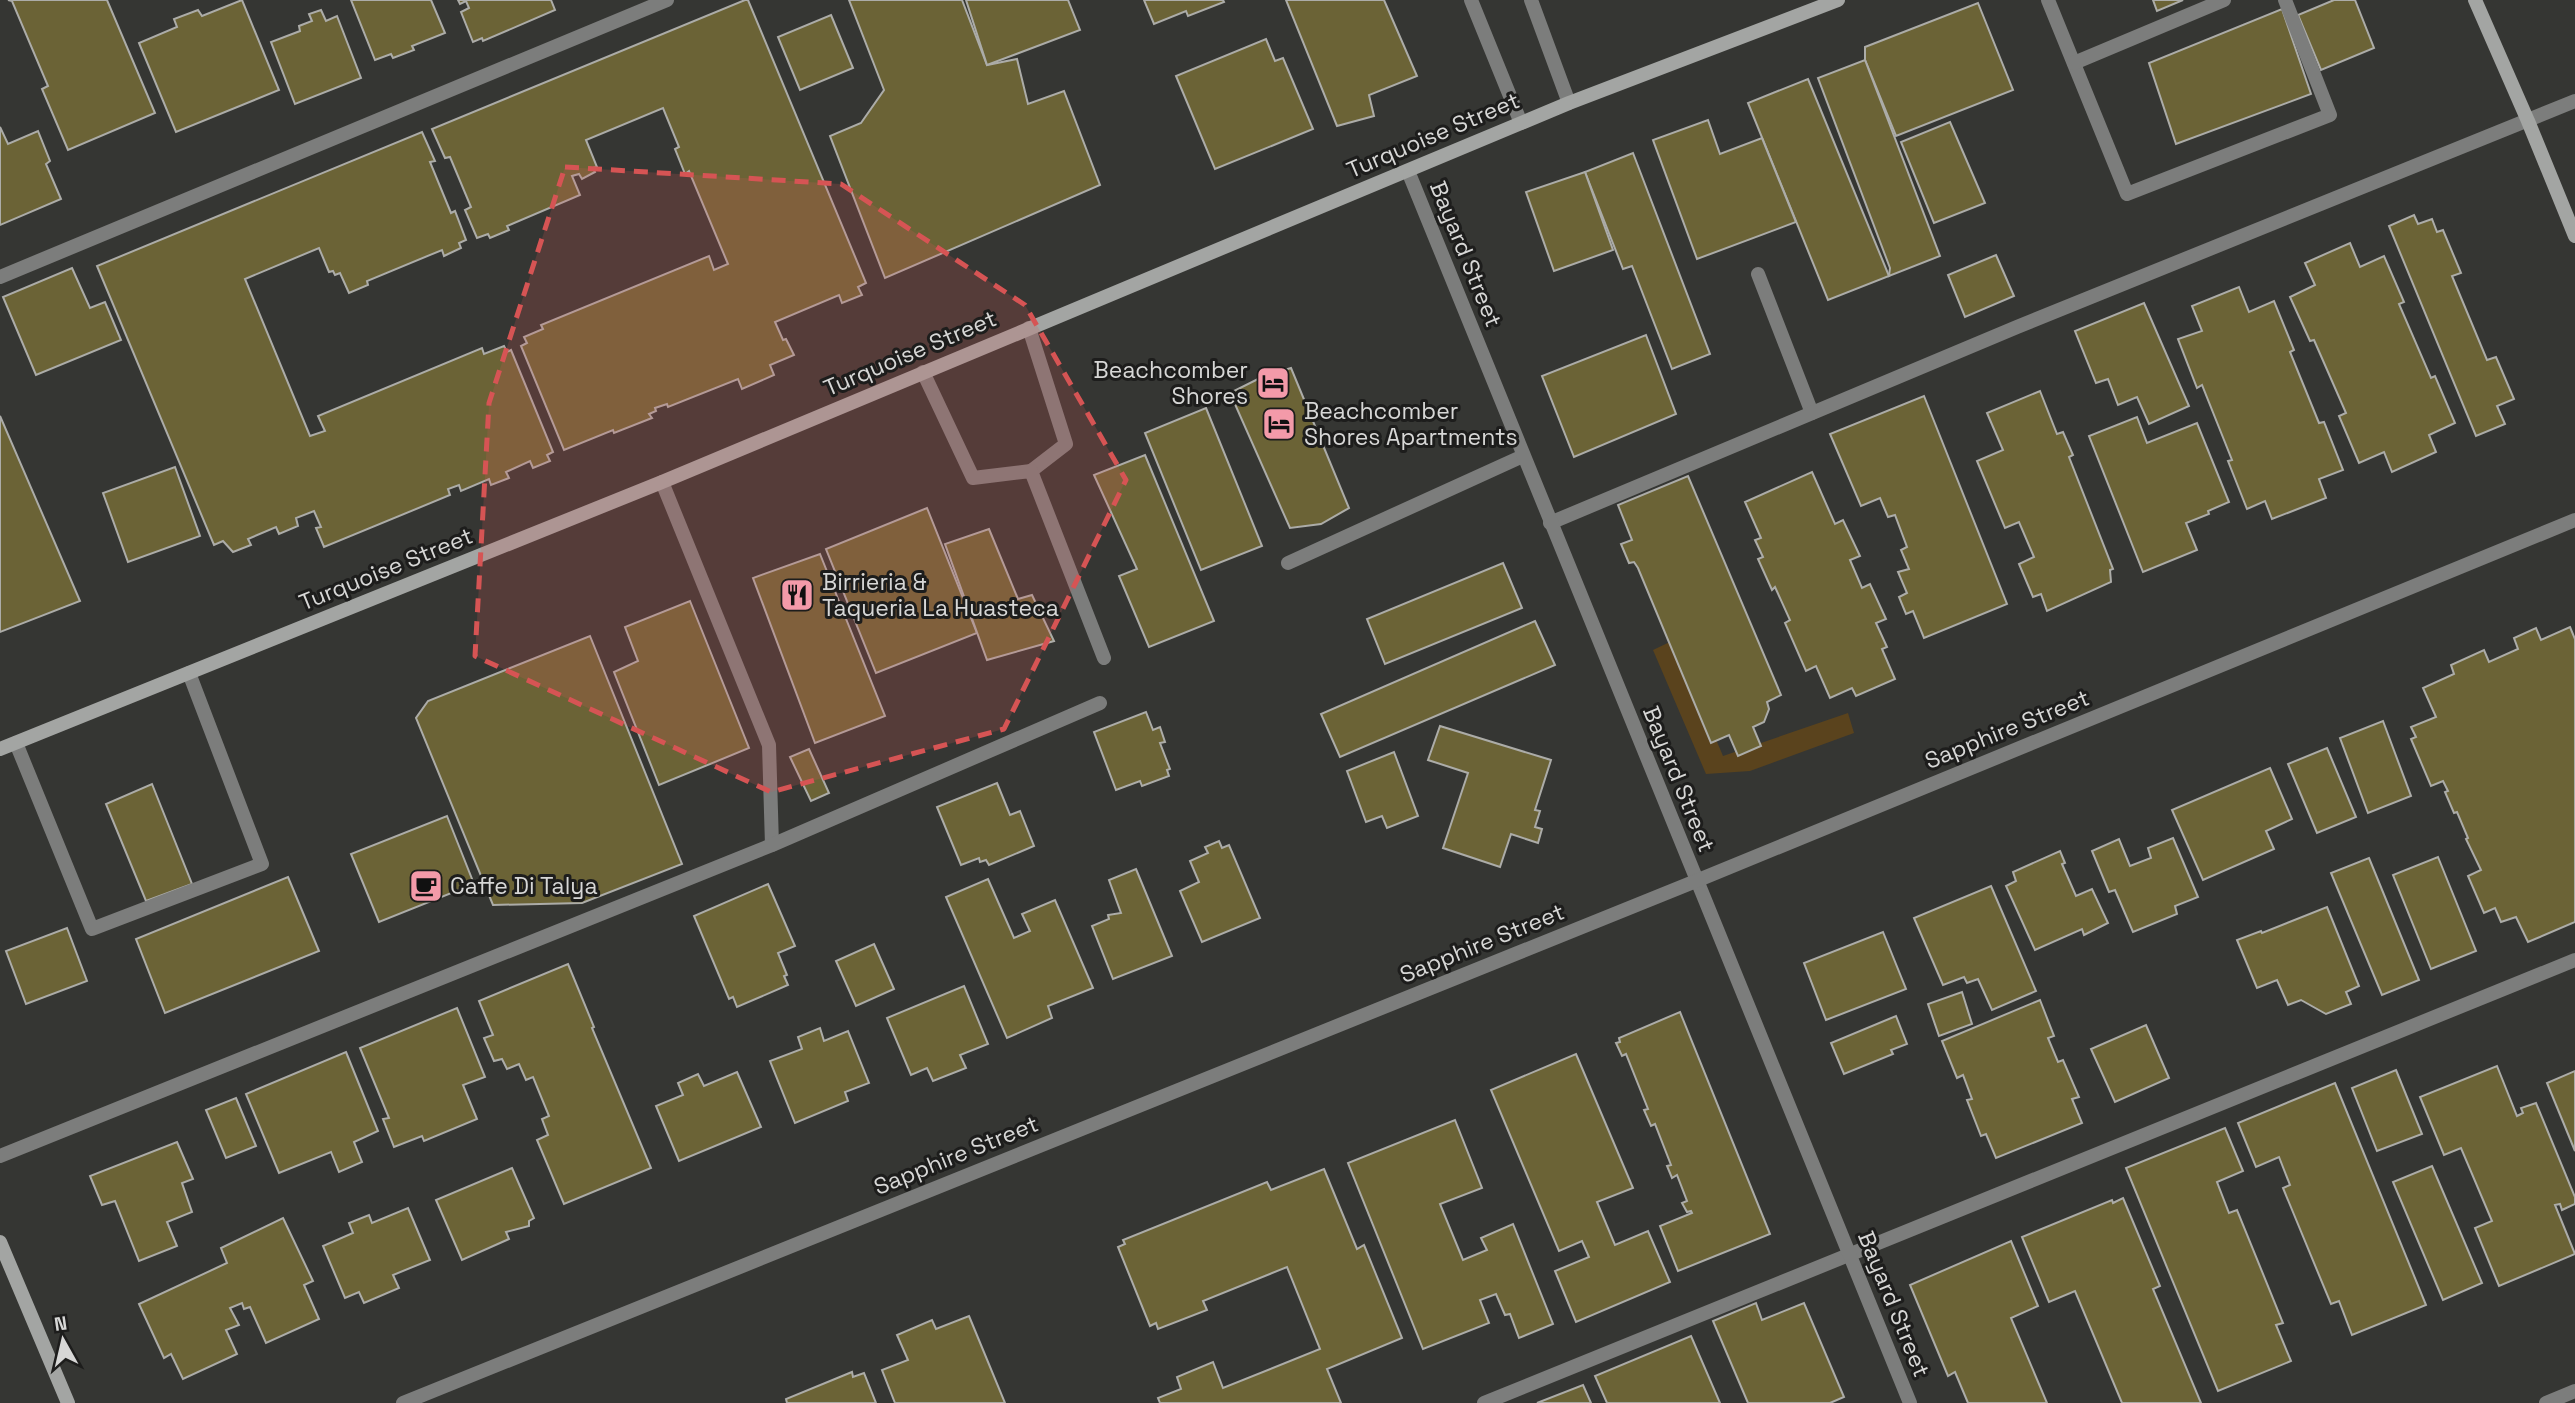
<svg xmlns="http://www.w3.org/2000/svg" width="2575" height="1403" font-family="'Space Grotesk',sans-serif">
<rect width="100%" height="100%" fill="#353633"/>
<path fill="#5a431d" d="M 1674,640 L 1723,756 L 1848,713 L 1854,733 L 1750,771 L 1706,774 L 1653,650 Z"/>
<g fill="#6b6336" stroke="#acaca8" stroke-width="2">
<path d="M 8,0 L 107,0 L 155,113 L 68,150 L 42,89 L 48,86 L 12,1 Z"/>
<path d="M 242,0 L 279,90 L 176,132 L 139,43 L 177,27 L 174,19 L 198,10 L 202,16 Z"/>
<path d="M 351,0 L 431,0 L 445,33 L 412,46 L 414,50 L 393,58 L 391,54 L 375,60 Z"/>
<path d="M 458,0 L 551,0 L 555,10 L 483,41 L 482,38 L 473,42 L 461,12 L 469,8 L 466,1 L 460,4 Z"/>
<path d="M 745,0 L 748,0 L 866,283 L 858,287 L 862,295 L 842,303 L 839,295 L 775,322 L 783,340 L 786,339 L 794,355 L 770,365 L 774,375 L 742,389 L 738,379 L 668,407 L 667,404 L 655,408 L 656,411 L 649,414 L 652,418 L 614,433 L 613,430 L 564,450 L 521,346 L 527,343 L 524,337 L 543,329 L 541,325 L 709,256 L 714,270 L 728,264 L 689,171 L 685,174 L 675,149 L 679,147 L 663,108 L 586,140 L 597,167 L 593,168 L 595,172 L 582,179 L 579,174 L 572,176 L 580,195 L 507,226 L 509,230 L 490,238 L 488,234 L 477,238 L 465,210 L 471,207 L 450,157 L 445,158 L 432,129 Z"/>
<path d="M 849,0 L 962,0 L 987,65 L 1017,59 L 1028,104 L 1064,91 L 1100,185 L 885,278 L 830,136 L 861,123 L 884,90 Z"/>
<path d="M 966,0 L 1068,0 L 1080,30 L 987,65 Z"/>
<path d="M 1144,0 L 1223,0 L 1224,2 L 1188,16 L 1186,11 L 1154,24 Z"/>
<path d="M 1286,0 L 1384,0 L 1417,76 L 1369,95 L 1374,116 L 1337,126 Z"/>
<path d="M 2153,0 L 2183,0 L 2157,11 Z"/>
<path d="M 2334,0 L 2355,0 L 2374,48 L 2321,70 L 2298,15 Z"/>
<path d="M 1978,3 L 2013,90 L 1896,136 L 1865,60 L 1865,47 Z"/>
<path d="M 2282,9 L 2311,94 L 2176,144 L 2149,63 Z"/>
<path d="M 321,10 L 326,21 L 337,16 L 361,78 L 295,104 L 271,42 L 300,31 L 299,26 L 312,21 L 309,14 Z"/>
<path d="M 831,15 L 853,68 L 800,90 L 778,37 Z"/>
<path d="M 1266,39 L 1275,61 L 1283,58 L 1313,129 L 1215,169 L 1176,76 Z"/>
<path d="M 1865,60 L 1940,256 L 1889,276 L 1890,268 L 1818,78 Z"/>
<path d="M 1808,79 L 1889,276 L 1828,300 L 1748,103 Z"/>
<path d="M 1708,120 L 1720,154 L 1762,138 L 1796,222 L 1697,259 L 1653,140 Z"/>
<path d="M 1950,122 L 1985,203 L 1934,223 L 1901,142 Z"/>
<path d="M 0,127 L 8,144 L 38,131 L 50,161 L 46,164 L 61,199 L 0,225 Z"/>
<path d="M 422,132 L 435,161 L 430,162 L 451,213 L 455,211 L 466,240 L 459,243 L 461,248 L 444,256 L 442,250 L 367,281 L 368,285 L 349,293 L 340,273 L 335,275 L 333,271 L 329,272 L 319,248 L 245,279 L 310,436 L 325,431 L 318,416 L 482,348 L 484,354 L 504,346 L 507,352 L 511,350 L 553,452 L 547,455 L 550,461 L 533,468 L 530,461 L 506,472 L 509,478 L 491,485 L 489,479 L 461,491 L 459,485 L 448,489 L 450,495 L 324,547 L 316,528 L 321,527 L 314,511 L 296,518 L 298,526 L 279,534 L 276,527 L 248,539 L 251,545 L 233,552 L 223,541 L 214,545 L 97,266 Z"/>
<path d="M 1633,153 L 1710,354 L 1672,369 L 1632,266 L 1623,269 L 1585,172 Z"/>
<path d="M 1585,172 L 1613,250 L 1554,271 L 1526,192 Z"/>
<path d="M 2414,215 L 2418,224 L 2432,219 L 2437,232 L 2443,230 L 2461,273 L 2452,276 L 2487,360 L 2496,357 L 2514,399 L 2497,406 L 2505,424 L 2476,436 L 2389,226 Z"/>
<path d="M 2350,243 L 2360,267 L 2384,256 L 2404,302 L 2399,304 L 2431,378 L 2435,376 L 2455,423 L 2429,435 L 2436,452 L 2392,472 L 2384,452 L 2359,463 L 2339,416 L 2346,413 L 2314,340 L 2310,341 L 2290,297 L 2315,285 L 2305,263 Z"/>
<path d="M 1996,255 L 2014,296 L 1965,317 L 1948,275 Z"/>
<path d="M 72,268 L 90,308 L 105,302 L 121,340 L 36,375 L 3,297 Z"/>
<path d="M 2239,287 L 2249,312 L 2274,301 L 2294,350 L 2290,352 L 2319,423 L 2324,422 L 2343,470 L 2319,479 L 2326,498 L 2272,519 L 2265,501 L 2247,509 L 2228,461 L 2232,460 L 2202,385 L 2197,388 L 2178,339 L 2202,331 L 2192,306 Z"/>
<path d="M 2144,303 L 2189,406 L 2149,424 L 2137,397 L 2118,405 L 2108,379 L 2096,383 L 2075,331 Z"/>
<path d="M 1646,335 L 1676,414 L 1574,457 L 1542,376 Z"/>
<path d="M 1291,368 L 1349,508 L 1321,524 L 1290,528 L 1230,393 L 1264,376 Z"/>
<path d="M 2040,391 L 2057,434 L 2063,432 L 2073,455 L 2069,457 L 2113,569 L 2110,570 L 2111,582 L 2047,611 L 2041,594 L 2033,597 L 2019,564 L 2034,557 L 2019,522 L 2005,528 L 1977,461 L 2003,450 L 1987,413 Z"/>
<path d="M 1924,396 L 2007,604 L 1924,638 L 1913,611 L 1906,614 L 1899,597 L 1907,593 L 1898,572 L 1909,569 L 1901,550 L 1907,547 L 1895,515 L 1888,517 L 1880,498 L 1861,506 L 1830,434 Z"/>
<path d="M 1206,408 L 1262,546 L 1201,570 L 1145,433 Z"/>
<path d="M 0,416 L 80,601 L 0,632 Z"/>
<path d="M 2137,417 L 2147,443 L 2197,423 L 2229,502 L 2208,511 L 2209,514 L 2186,523 L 2197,550 L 2143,572 L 2089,436 Z"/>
<path d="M 1145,455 L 1214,621 L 1149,647 L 1119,576 L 1137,569 L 1094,475 Z"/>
<path d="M 175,467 L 200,536 L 128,562 L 103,493 Z"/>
<path d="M 1812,472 L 1835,524 L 1843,520 L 1860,556 L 1850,560 L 1862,588 L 1870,584 L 1886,619 L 1876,623 L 1887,647 L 1882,649 L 1895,679 L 1856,696 L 1852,688 L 1830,698 L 1816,666 L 1806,671 L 1785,623 L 1790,620 L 1775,587 L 1772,590 L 1758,559 L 1763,557 L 1755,540 L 1761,538 L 1745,502 Z"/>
<path d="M 1688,476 L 1781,695 L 1767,702 L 1769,709 L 1764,722 L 1753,727 L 1761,746 L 1738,756 L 1729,735 L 1711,743 L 1638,568 L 1634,562 L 1629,563 L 1621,544 L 1632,540 L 1618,505 Z"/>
<path d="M 927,508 L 977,633 L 876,673 L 826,549 Z"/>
<path d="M 989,529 L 1018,599 L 1032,595 L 1054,641 L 987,660 L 945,544 Z"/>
<path d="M 820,554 L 885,716 L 815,743 L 753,578 Z"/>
<path d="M 1503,563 L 1522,608 L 1385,664 L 1367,619 Z"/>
<path d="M 690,601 L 749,748 L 659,785 L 614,672 L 638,661 L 625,627 Z"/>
<path d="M 1535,621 L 1555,665 L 1340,757 L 1321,714 Z"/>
<path d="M 2570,627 L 2575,639 L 2575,922 L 2528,942 L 2516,917 L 2501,922 L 2495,908 L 2484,913 L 2468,876 L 2481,870 L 2466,839 L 2468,838 L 2457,812 L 2454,813 L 2445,792 L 2448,791 L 2443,781 L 2431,786 L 2411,739 L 2416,737 L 2411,727 L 2436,717 L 2423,688 L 2454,674 L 2451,665 L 2484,650 L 2489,662 L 2518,649 L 2514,638 L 2536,628 L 2541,640 Z"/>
<path d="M 590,636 L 682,864 L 582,903 L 493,905 L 416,718 L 428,701 Z"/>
<path d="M 1146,712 L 1153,730 L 1160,727 L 1165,742 L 1160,743 L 1170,769 L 1167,770 L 1169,776 L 1142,786 L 1140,781 L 1116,790 L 1094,732 Z"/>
<path d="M 2383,721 L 2411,796 L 2368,813 L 2340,738 Z"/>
<path d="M 1440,726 L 1551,760 L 1535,810 L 1540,811 L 1535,827 L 1542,829 L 1538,843 L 1511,834 L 1500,867 L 1443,848 L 1468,773 L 1428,760 Z"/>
<path d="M 2327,748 L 2356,817 L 2317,833 L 2288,764 Z"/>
<path d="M 809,749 L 829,793 L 811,801 L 790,757 Z"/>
<path d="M 1394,752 L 1418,816 L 1387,828 L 1382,816 L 1366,822 L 1347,771 Z"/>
<path d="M 2270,768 L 2292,819 L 2266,831 L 2274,849 L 2203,880 L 2172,810 Z"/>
<path d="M 997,783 L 1010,815 L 1020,811 L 1034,846 L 989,865 L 986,860 L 980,862 L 979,858 L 961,865 L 937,807 Z"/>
<path d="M 152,784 L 192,884 L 146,901 L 106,804 Z"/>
<path d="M 447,816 L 474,884 L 379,922 L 351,854 Z"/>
<path d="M 2173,838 L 2198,897 L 2175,906 L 2177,914 L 2133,932 L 2115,890 L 2109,892 L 2092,851 L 2119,839 L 2130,866 L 2151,858 L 2148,848 Z"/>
<path d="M 1219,841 L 1222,848 L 1229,845 L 1260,918 L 1202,942 L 1180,891 L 1199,882 L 1190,861 L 1208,853 L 1205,847 Z"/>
<path d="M 2060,851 L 2065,863 L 2062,864 L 2076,896 L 2092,889 L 2108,923 L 2084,935 L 2082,929 L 2035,950 L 2006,886 L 2016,881 L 2013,872 Z"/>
<path d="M 2438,857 L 2476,951 L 2431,969 L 2393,875 Z"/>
<path d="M 2369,858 L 2419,980 L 2382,995 L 2331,873 Z"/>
<path d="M 1136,869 L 1172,956 L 1113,979 L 1092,926 L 1109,919 L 1108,915 L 1121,913 L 1109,880 Z"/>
<path d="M 288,877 L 319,951 L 165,1013 L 136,939 Z"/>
<path d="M 988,879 L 1014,938 L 1030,931 L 1022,914 L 1055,900 L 1093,988 L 1048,1006 L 1052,1018 L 1007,1038 L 946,897 Z"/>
<path d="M 768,884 L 795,946 L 778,953 L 787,975 L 784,976 L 788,985 L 737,1007 L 733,997 L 729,999 L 694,916 Z"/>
<path d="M 1991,886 L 2036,991 L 1992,1010 L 1978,979 L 1967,983 L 1964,977 L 1943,985 L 1914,918 Z"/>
<path d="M 2327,907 L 2359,986 L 2346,992 L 2351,1004 L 2326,1014 L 2301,1000 L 2288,1005 L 2277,980 L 2257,988 L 2237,940 L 2261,931 L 2262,933 Z"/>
<path d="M 67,928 L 87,981 L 26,1004 L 6,951 Z"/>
<path d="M 1883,932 L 1906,989 L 1826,1020 L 1804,963 Z"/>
<path d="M 874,944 L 894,989 L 856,1006 L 836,961 Z"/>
<path d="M 568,964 L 594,1027 L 592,1028 L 651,1168 L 564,1204 L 537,1140 L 548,1135 L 542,1119 L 549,1116 L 533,1077 L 526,1080 L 519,1064 L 507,1069 L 502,1059 L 494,1061 L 484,1038 L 493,1035 L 479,1001 Z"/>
<path d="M 964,986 L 988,1044 L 960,1055 L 966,1068 L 933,1081 L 927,1068 L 911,1075 L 887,1018 Z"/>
<path d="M 1962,992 L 1972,1024 L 1939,1036 L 1928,1004 Z"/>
<path d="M 2040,1000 L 2054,1036 L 2048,1038 L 2058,1062 L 2063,1060 L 2079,1097 L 2072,1099 L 2082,1123 L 1996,1158 L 1986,1134 L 1981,1136 L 1967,1100 L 1972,1099 L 1963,1075 L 1957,1078 L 1942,1041 Z"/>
<path d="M 457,1008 L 485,1077 L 463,1085 L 477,1119 L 424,1141 L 422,1136 L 394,1147 L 383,1119 L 389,1118 L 360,1048 Z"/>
<path d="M 1680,1012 L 1770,1234 L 1678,1271 L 1660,1226 L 1692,1213 L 1691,1211 L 1687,1212 L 1682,1203 L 1687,1201 L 1677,1175 L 1672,1178 L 1667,1166 L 1671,1165 L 1655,1124 L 1651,1126 L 1644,1110 L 1648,1109 L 1626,1054 L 1622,1056 L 1616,1043 L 1620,1042 L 1619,1038 Z"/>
<path d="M 1896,1016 L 1907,1044 L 1891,1050 L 1893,1054 L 1844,1074 L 1831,1043 Z"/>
<path d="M 2146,1025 L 2169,1078 L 2115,1102 L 2091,1049 Z"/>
<path d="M 820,1028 L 824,1041 L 848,1031 L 869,1083 L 845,1092 L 848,1101 L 795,1123 L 770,1061 L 802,1049 L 798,1037 Z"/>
<path d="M 346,1052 L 378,1131 L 354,1142 L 362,1162 L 339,1172 L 331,1152 L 279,1173 L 246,1094 Z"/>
<path d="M 1576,1054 L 1633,1188 L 1597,1202 L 1615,1245 L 1648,1231 L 1670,1282 L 1576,1322 L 1555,1271 L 1589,1257 L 1582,1241 L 1559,1251 L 1491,1090 Z"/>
<path d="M 2497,1066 L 2517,1116 L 2523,1113 L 2521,1108 L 2536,1103 L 2575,1197 L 2575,1204 L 2562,1210 L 2560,1204 L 2555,1205 L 2575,1254 L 2499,1286 L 2475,1228 L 2492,1221 L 2461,1148 L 2444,1155 L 2420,1097 Z"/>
<path d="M 2396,1070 L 2422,1134 L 2377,1151 L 2352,1088 Z"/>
<path d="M 2575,1071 L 2575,1151 L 2547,1083 Z"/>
<path d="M 737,1072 L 761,1127 L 679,1161 L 656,1106 L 683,1095 L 678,1083 L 698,1074 L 704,1086 Z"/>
<path d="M 2335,1083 L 2426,1305 L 2352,1335 L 2339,1301 L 2331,1304 L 2283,1188 L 2290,1185 L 2279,1157 L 2256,1167 L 2238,1123 Z"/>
<path d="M 236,1098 L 256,1146 L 226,1158 L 206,1110 Z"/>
<path d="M 1455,1120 L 1482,1188 L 1440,1204 L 1463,1260 L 1487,1250 L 1481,1238 L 1513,1224 L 1553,1324 L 1519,1338 L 1510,1314 L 1505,1315 L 1496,1294 L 1480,1300 L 1489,1323 L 1423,1349 L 1348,1163 Z"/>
<path d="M 2225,1128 L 2243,1171 L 2217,1182 L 2229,1213 L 2237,1210 L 2283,1323 L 2276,1325 L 2291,1361 L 2218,1391 L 2126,1168 Z"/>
<path d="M 177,1142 L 193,1179 L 182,1183 L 192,1212 L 167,1222 L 177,1246 L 139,1261 L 115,1201 L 102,1205 L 90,1176 Z"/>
<path d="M 2432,1166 L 2482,1283 L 2443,1300 L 2393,1182 Z"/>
<path d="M 512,1168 L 534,1218 L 529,1221 L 529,1226 L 506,1232 L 509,1239 L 462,1260 L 436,1200 Z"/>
<path d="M 1324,1169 L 1357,1249 L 1364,1245 L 1402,1338 L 1327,1369 L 1341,1403 L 1160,1403 L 1158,1398 L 1181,1389 L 1177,1377 L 1213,1362 L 1223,1388 L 1320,1349 L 1287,1267 L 1203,1301 L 1207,1310 L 1158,1329 L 1156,1323 L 1150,1326 L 1118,1247 L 1125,1244 L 1123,1240 L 1267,1182 L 1271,1190 Z"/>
<path d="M 2123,1198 L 2160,1286 L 2153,1289 L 2201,1403 L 2122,1403 L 2075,1291 L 2049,1302 L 2022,1237 L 2112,1200 L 2113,1203 Z"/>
<path d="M 408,1208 L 430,1260 L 393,1275 L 399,1288 L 364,1303 L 359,1292 L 345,1298 L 323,1246 L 353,1233 L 349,1223 L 369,1215 L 372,1223 Z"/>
<path d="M 283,1218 L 313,1281 L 304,1285 L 319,1319 L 266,1343 L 250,1307 L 244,1309 L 242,1303 L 230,1308 L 239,1325 L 226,1330 L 237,1354 L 183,1379 L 171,1354 L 164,1358 L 139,1304 L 227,1263 L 221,1248 Z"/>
<path d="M 2011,1241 L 2038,1306 L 2011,1318 L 2047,1403 L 1968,1403 L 1955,1372 L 1948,1376 L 1910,1285 Z"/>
<path d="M 1756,1303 L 1762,1320 L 1804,1303 L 1844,1397 L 1830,1403 L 1748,1403 L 1713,1321 Z"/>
<path d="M 969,1316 L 1005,1403 L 895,1403 L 882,1370 L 908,1360 L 897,1335 L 932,1320 L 936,1329 Z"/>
<path d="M 1691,1336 L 1720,1403 L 1607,1403 L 1595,1376 Z"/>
<path d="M 852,1372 L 853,1377 L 864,1373 L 876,1403 L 787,1403 L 786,1399 Z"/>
<path d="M 1583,1385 L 1591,1403 L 1537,1403 Z"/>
</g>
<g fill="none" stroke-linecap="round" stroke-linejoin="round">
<g stroke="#7c7d7c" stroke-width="14">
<path d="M 1471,0 L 1521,123"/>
<path d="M 1531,0 L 1569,103"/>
<path d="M 2048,0 L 2127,194 L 2330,115 L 2285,0"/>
<path d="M 2074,63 L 2224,0"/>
<path d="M 1758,274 L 1812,413"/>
<path d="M 0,277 L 667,0"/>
<path d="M 1029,328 L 1066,444 L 1031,471"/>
<path d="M 923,372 L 973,478 L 1031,471 L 1104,658"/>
<path d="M 662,482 L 769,745 L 772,845"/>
<path d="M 1550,523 L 2017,327 L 2575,101"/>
<path d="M 1288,563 L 1523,456"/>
<path d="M 16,743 L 92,929 L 262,864 L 189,673"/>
<path d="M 0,1156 L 772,845 L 1100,703"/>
<path d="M 1484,1403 L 2575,960"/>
</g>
<g stroke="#7c7d7c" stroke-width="14">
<path d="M 1408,171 L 1910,1403"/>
<path d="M 403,1403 L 1696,881 L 2575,520"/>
<path d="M 2546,1403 L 2575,1391"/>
</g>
<g stroke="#a3a5a3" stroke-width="14">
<path d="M 2475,0 L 2528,121 L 2575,236"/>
<path d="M 0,749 L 662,482 L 1569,103 L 1838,0"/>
<path d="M 0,1242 L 68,1403"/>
</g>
</g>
<path fill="#d65454" fill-opacity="0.2" stroke="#d65454" stroke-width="5" stroke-dasharray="14 9" stroke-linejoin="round" d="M 565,167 L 841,184 L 1025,305 L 1126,480 L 1004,729 L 771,792 L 475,656 L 489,403 Z"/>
<defs>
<symbol id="hotel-square" viewBox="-11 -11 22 22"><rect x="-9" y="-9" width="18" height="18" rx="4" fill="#f39aa9" stroke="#1d1d1c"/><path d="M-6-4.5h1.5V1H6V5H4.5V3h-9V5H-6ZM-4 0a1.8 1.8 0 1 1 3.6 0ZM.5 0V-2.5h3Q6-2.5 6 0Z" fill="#111"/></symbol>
<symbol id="restaurant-square" viewBox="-11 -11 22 22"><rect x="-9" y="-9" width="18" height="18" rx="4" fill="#f39aa9" stroke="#1d1d1c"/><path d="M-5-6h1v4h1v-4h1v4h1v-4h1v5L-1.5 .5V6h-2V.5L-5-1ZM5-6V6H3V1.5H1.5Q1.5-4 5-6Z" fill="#111"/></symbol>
<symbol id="cafe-square" viewBox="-11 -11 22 22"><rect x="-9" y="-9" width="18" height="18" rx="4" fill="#f39aa9" stroke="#1d1d1c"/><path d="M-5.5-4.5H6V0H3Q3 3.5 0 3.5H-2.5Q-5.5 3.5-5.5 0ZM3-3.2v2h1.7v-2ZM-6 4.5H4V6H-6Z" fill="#111"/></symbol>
</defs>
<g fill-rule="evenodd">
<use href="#hotel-square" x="1254" y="364" width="38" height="38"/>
<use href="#hotel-square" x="1260" y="405" width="38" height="38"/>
<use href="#restaurant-square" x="778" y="576" width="38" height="38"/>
<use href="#cafe-square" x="407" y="867" width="38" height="38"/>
</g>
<g text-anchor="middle" stroke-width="6" stroke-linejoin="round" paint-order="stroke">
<g font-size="23" fill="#d7d7d6" stroke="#1d1d1c">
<text transform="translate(1433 135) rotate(-23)" y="8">Turquoise Street</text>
<text transform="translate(1466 254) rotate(68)" y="8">Bayard Street</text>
<text transform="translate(910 353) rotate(-23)" y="8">Turquoise Street</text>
<text transform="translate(386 569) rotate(-22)" y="8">Turquoise Street</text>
<text transform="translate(2007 729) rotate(-22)" y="8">Sapphire Street</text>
<text transform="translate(1679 779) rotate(68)" y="8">Bayard Street</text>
<text transform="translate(1482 943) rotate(-22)" y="8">Sapphire Street</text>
<text transform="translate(956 1155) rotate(-22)" y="8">Sapphire Street</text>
<text transform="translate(1894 1304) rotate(68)" y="8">Bayard Street</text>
</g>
<g font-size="23" fill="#d7d7d6" stroke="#1d1d1c" text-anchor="start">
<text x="1248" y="378" text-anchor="end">Beachcomber<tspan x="1248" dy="26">Shores</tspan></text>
<text x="1304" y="419">Beachcomber<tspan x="1304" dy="26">Shores Apartments</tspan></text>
<text x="822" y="590">Birrieria &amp;<tspan x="822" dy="26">Taqueria La Huasteca</tspan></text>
<text x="450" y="894">Caffe Di Talya</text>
</g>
</g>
<g transform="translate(63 1340) rotate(352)" stroke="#1d1d1c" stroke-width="5" paint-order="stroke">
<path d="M0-5L12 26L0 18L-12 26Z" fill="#d7d7d6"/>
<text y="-10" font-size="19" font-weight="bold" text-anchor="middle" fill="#d7d7d6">N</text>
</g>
</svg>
